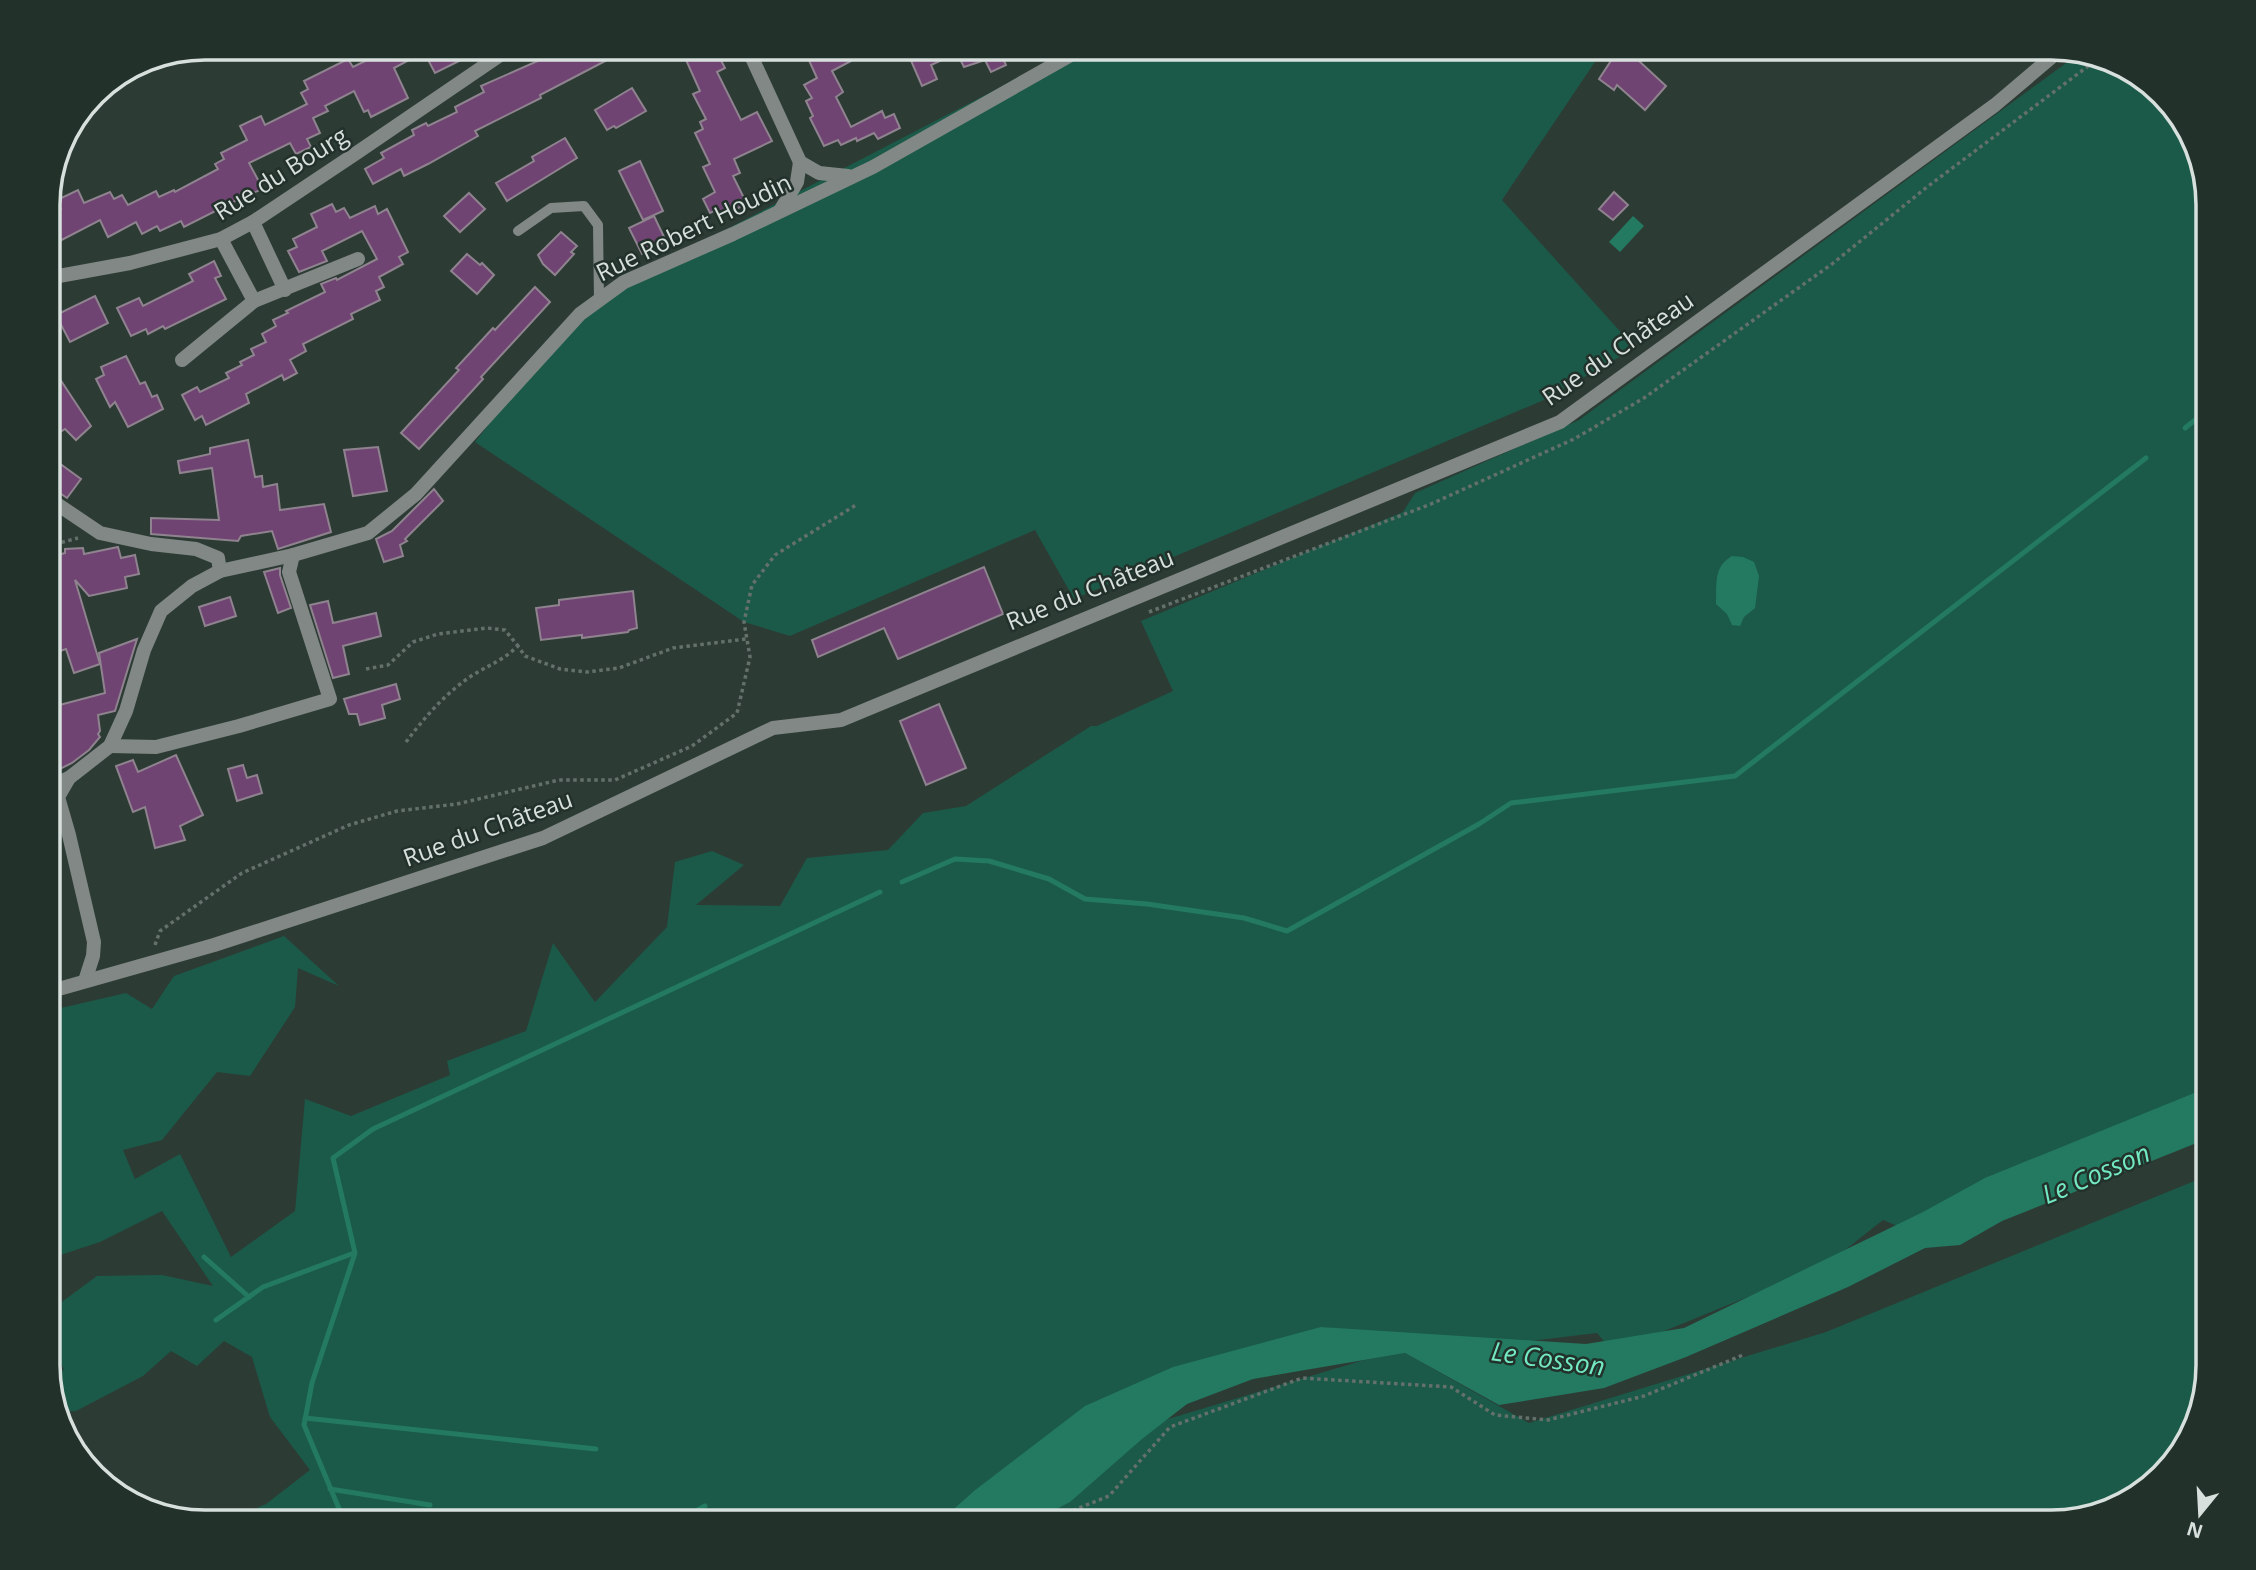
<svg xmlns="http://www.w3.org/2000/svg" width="2256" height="1570" font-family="'Open Sans',sans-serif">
<rect width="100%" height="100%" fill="#2d3b35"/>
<g fill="#1b5a48">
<path d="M 1078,47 L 1605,47 L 1502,200 L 1635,348 L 1544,400 L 1074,599 L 1035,530 L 790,636 L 744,622 L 475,442 L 586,302 Z"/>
<path d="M 2077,55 L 2139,74 L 2188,126 L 2209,204 L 2209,1102 L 1900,1227 L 1883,1220 L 1826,1265 L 1613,1352 L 1597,1333 L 1496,1345 L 1321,1327 L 958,1523 L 223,1523 L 266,1504 L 310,1470 L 270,1417 L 252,1357 L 224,1341 L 197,1366 L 171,1351 L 143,1376 L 76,1411 L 59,1412 L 48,1372 L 64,1370 L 48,1336 L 48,1312 L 97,1276 L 162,1275 L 213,1286 L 162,1211 L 100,1242 L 48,1259 L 48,1011 L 126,993 L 152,1009 L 174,976 L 284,936 L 339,986 L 298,968 L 295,1007 L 250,1076 L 217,1072 L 162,1140 L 123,1150 L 135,1179 L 180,1154 L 231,1257 L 295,1211 L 305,1099 L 351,1116 L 450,1075 L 447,1061 L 526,1031 L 553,943 L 595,1002 L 667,927 L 675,862 L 712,851 L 744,865 L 696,905 L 780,906 L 807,858 L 888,850 L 923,813 L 966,806 L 1091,726 L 1097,726 L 1173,691 L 1141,621 L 1403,512 L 1415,493 L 1579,420 Z"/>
<path d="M 2209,1175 L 2209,1366 L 2182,1453 L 2121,1506 L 2052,1523 L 1014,1523 L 1125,1432 L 1364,1360 L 1405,1353 L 1529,1423 L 1826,1332 Z"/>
</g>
<g fill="#237a61">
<path d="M 1633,216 L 1644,226 L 1620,252 L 1609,242 Z"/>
<path d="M 1732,556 L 1743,557 L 1754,562 L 1759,576 L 1755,608 L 1744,617 L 1740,626 L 1732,625 L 1727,614 L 1716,604 C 1717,584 1713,567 1732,556 Z"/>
<path d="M 2209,1087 L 2209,1138 L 2002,1221 L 1960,1245 L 1925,1248 L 1848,1287 L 1686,1357 L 1604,1388 L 1499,1405 L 1405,1353 L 1253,1379 L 1187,1404 L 1142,1439 L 1070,1502 L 1029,1523 L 938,1523 L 974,1491 L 1085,1406 L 1173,1367 L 1321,1327 L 1586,1344 L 1684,1328 L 1923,1212 L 1985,1178 Z"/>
</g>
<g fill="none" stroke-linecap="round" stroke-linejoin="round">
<g stroke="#237a61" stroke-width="5">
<path d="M 2185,428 L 2209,409"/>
<path d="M 902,882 L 955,859 L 989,861 L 1049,879 L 1085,899 L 1147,904 L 1244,918 L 1287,931 L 1479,824 L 1511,803 L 1735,776 L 2146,458"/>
<path d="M 204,1257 L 249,1297"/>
<path d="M 216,1320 L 263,1287 L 354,1253"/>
<path d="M 305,1418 L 596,1449"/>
<path d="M 330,1489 L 430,1505"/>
<path d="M 345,1523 L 304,1425 L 312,1383 L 355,1253 L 333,1158 L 373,1129 L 880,892"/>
<path d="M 674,1523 L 705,1506"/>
</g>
</g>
<g fill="#704472" stroke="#8e838e" stroke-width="2">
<path d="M 394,47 L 457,47 L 463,59 L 435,73 L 424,52 L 394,68 L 408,98 L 371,117 L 368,110 L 364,112 L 354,91 L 325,106 L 328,111 L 313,118 L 320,133 L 307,139 L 311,147 L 296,154 L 290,143 L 249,163 L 263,189 L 245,196 L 184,227 L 181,221 L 160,231 L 157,226 L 142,234 L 136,222 L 108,237 L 100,220 L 48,247 L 48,220 L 55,217 L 53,213 L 61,209 L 57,200 L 78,190 L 84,203 L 110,192 L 114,199 L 122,195 L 128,205 L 156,191 L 159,197 L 174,190 L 175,192 L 218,169 L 215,164 L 224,159 L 221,153 L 247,140 L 240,126 L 261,116 L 265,125 L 307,104 L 301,93 L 308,89 L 304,81 L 348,59 L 353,67 Z"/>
<path d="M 550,47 L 632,47 L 540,95 L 541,98 L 475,131 L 478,136 L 428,164 L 404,176 L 401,169 L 373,184 L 365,169 L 384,158 L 381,153 L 414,135 L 412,130 L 426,123 L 428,126 L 457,112 L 455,107 L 484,92 L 481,86 L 540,60 L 537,54 Z"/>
<path d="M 686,47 L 714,47 L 725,68 L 717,72 L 741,120 L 757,112 L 772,141 L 734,159 L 740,173 L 733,176 L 747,204 L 721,216 L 718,209 L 710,213 L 703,199 L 715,192 L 703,167 L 710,164 L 695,133 L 703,129 L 700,122 L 706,119 L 693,94 L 700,91 L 686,60 L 691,57 Z"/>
<path d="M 803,47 L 844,47 L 851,61 L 832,71 L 843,92 L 836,97 L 851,127 L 882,111 L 885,118 L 894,114 L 900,128 L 878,139 L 874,133 L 857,141 L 856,138 L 841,145 L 838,140 L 824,146 L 810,118 L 813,116 L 806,101 L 812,98 L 804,85 L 817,78 Z"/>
<path d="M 913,47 L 1014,47 L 1014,49 L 1001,54 L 1006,65 L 991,72 L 985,60 L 964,67 L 957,53 L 931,65 L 937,79 L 922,86 L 909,56 L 916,53 Z"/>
<path d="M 1620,47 L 1624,47 L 1666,86 L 1645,110 L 1617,85 L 1614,90 L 1599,79 Z"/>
<path d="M 632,88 L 646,111 L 616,128 L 614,126 L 607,130 L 595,110 Z"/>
<path d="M 565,138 L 577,158 L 507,201 L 496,183 L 534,161 L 532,157 Z"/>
<path d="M 640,161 L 663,211 L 643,220 L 619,171 Z"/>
<path d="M 1614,192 L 1628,205 L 1613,220 L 1599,209 Z"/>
<path d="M 469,193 L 485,209 L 460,232 L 444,216 Z"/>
<path d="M 332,204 L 336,212 L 344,208 L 350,218 L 375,206 L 378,214 L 387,209 L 408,252 L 399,257 L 403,264 L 379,277 L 384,287 L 376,291 L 380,300 L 351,314 L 353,319 L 303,344 L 306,351 L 290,360 L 297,373 L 284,380 L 282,375 L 246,394 L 249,403 L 206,425 L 202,416 L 195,420 L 182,395 L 197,387 L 200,392 L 229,378 L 226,373 L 242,365 L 240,362 L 254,355 L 251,349 L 266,342 L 262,334 L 276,326 L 273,320 L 288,313 L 286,311 L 325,292 L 321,284 L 336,278 L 337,280 L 377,259 L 362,231 L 322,251 L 327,261 L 299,272 L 288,251 L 297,247 L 293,239 L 317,227 L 311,214 Z"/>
<path d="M 654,216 L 666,241 L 642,254 L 629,228 Z"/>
<path d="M 561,232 L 577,246 L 571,252 L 574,254 L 555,275 L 543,264 L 538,255 Z"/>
<path d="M 467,254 L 480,265 L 482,263 L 494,275 L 477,294 L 451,271 Z"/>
<path d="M 214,261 L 221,276 L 215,278 L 226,299 L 165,329 L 163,326 L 148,334 L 146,329 L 131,336 L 117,308 L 139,298 L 143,306 L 193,281 L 189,274 Z"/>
<path d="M 535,287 L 550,302 L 481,377 L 483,379 L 419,449 L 401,433 L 459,370 L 456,368 L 493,328 L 495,330 Z"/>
<path d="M 95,296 L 108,323 L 70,342 L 56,315 Z"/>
<path d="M 126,356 L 140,384 L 145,382 L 152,397 L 157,395 L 163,409 L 128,427 L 115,402 L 110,407 L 96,379 L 104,375 L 101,367 Z"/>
<path d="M 48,361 L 91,426 L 76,440 L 65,429 L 48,440 Z"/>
<path d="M 248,440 L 255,477 L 262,476 L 263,487 L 277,484 L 280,510 L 324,504 L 331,532 L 278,549 L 272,531 L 241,536 L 238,541 L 151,534 L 151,518 L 219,520 L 212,468 L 180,473 L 178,461 L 210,454 L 210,448 Z"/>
<path d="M 378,447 L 387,491 L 353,496 L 344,450 Z"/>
<path d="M 48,455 L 81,479 L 67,498 L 54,489 L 55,486 L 48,480 Z"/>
<path d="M 434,489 L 443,501 L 405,539 L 407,541 L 400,545 L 403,556 L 384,562 L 376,539 L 392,531 Z"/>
<path d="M 118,547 L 121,558 L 135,555 L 139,574 L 125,577 L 127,588 L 89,596 L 75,580 L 100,664 L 74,673 L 66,649 L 48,655 L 48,613 L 54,613 L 51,557 L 65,553 L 65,549 L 83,548 L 84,554 Z"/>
<path d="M 984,567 L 1003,614 L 898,659 L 884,628 L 818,657 L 812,640 Z"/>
<path d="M 280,568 L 280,575 L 291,608 L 278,613 L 264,572 Z"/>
<path d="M 633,591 L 637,628 L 629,630 L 628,632 L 582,638 L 582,635 L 541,640 L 536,608 L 559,605 L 559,600 Z"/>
<path d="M 230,597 L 236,616 L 205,626 L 199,607 Z"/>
<path d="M 328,601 L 333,623 L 376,613 L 381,636 L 343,646 L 349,674 L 333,678 L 310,605 Z"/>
<path d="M 137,639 L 115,711 L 98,715 L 100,731 L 98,734 L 100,737 L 89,750 L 72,763 L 48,775 L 48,708 L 105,693 L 99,653 Z"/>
<path d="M 396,684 L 400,699 L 382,705 L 385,718 L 360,725 L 357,714 L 349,714 L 344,699 Z"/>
<path d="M 939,704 L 966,768 L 926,785 L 900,721 Z"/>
<path d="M 176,755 L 203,815 L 180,826 L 185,840 L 155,848 L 145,807 L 133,812 L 116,766 L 133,760 L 138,772 Z"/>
<path d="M 243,765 L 247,778 L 257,775 L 262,793 L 237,801 L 228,769 Z"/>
</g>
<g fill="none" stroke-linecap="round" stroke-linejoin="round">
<g stroke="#64706b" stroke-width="3.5" stroke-dasharray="3.5 3.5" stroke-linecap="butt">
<path d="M 48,546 L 78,538"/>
<path d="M 1149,612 L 1431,504 L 1574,439 L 1644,398 L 1832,264 L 1927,187 L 2095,61"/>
<path d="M 366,669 L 388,665 L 413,642 L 438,634 L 487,628 L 505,630 L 518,646"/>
<path d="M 406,742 C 422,721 441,698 463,682 C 482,667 499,664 518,646 L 525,656 L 560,669 L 587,672 L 619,668 L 673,648 L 746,639"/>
<path d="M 155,945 L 160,931 L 242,873 L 349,825 L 397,811 L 457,804 L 559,780 L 615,780 L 692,746 L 737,713 L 750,657 L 744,622 L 752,585 L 775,555 L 856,505"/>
<path d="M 1056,1523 L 1074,1510 L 1109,1496 L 1170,1427 L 1302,1378 L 1451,1387 L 1495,1415 L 1548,1420 L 1644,1396 L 1743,1355"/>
</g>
<path stroke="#818885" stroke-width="10" d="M 518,231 L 551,208 L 584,206 L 598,225 L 599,300"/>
<g stroke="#818885" stroke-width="14">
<path d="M 747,47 L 800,162 L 819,173 L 848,176"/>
<path d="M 780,211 L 797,182 L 800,162"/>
<path d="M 253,222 L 285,290"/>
<path d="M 48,278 L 130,263 L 221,239 L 253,222 L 355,154 L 512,47"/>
<path d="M 254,301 L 358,259"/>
<path d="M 182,360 L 254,301 L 221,239"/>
<path d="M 48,498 L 100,533 L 151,544 L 196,549 L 218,558 L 220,571"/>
<path d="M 110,746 L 156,747 L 239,726 L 330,699 L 289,572 L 293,555"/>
<path d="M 48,787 L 69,778"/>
<path d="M 85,981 L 93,956 L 94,942 L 69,835 L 58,797 L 69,778 L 110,746 L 126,711 L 144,650 L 161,611 L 192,586 L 220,571 L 293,555 L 368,533 L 416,494 L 580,314 L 624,282 L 733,234 L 873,167 L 1085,47"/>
<path d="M 48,992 L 214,945 L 543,838 L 773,728 L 841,720 L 1560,422 L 1995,105 L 2060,50"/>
</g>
</g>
<g text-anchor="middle" stroke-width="5" stroke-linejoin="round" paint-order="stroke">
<g font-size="24" fill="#d8e0dd" stroke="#23312b">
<text transform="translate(281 174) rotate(-32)" y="8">Rue du Bourg</text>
<text transform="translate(694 228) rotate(-26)" y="8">Rue Robert Houdin</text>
<text transform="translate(1618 349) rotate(-35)" y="8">Rue du Château</text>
<text transform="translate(1090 590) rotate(-22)" y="8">Rue du Château</text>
<text transform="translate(488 829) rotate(-20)" y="8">Rue du Château</text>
</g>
<g font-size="26" font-style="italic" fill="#73e9c3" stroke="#23312b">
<text transform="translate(2096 1174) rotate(-23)" y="9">Le Cosson</text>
<text transform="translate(1548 1359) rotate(8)" y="9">Le Cosson</text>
</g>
</g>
<path d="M0 0H2256V1570H0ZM205 60H2051A145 145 0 0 1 2196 205V1365A145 145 0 0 1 2051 1510H205A145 145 0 0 1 60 1365V205A145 145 0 0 1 205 60Z" fill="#23312b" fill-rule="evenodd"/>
<path fill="none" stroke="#d8e0dd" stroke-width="3.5" d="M205 60H2051A145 145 0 0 1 2196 205V1365A145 145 0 0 1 2051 1510H205A145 145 0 0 1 60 1365V205A145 145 0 0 1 205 60Z"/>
<g transform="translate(2200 1514) rotate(198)" stroke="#23312b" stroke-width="5" paint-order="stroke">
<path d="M0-5L12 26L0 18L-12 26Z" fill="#d8e0dd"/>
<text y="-10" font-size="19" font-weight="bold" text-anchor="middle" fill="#d8e0dd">N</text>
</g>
</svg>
